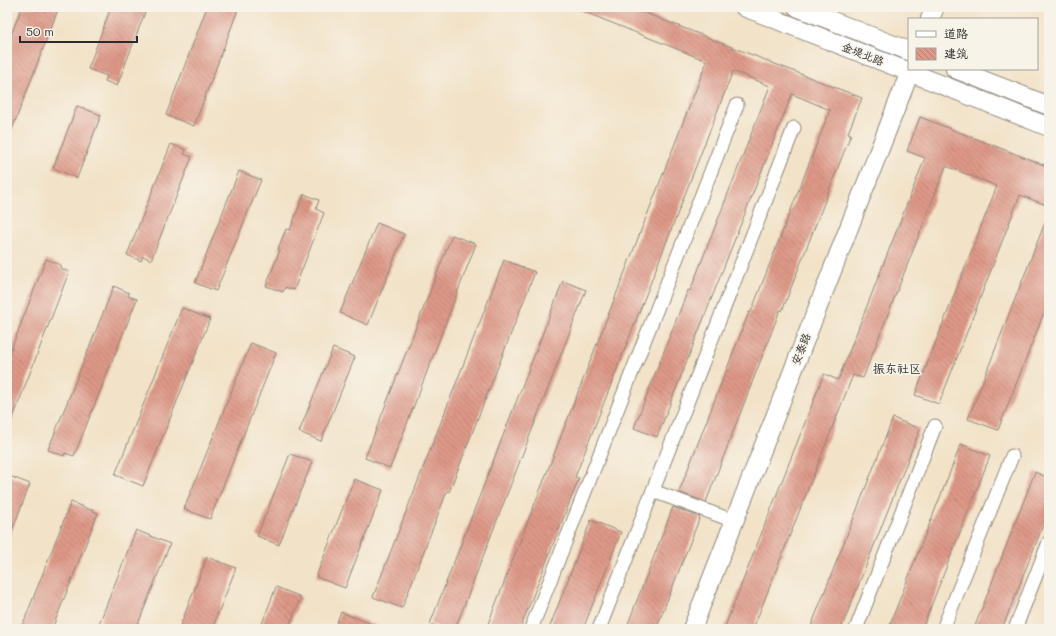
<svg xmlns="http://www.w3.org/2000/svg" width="1056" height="636" font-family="Mali,'LXGW WenKai TC',sans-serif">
<defs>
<pattern id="building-back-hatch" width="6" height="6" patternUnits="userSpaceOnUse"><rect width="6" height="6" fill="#de9888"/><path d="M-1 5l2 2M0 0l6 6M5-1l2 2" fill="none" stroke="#b47c6f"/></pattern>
</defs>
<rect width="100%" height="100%" fill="#f7f3e8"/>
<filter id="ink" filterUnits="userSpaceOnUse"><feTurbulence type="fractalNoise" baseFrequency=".025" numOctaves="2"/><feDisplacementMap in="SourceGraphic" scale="8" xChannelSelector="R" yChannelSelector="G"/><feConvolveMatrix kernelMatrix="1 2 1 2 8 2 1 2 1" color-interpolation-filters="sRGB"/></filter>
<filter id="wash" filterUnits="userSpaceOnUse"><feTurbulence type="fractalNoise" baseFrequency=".012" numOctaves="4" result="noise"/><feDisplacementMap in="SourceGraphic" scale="16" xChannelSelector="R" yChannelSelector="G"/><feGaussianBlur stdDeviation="0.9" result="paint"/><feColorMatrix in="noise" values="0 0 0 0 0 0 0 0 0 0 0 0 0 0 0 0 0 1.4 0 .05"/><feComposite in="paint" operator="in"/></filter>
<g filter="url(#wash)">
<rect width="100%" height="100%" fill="#f2e2c7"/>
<g id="blocks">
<g fill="url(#building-back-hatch)">
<path d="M 22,7 L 59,7 L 8,140 L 7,140 L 7,45 Z"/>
<path d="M 111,7 L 147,7 L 117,86 L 105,81 L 107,76 L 88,69 Z"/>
<path d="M 207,7 L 239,7 L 194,126 L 166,115 Z"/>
<path d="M 572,7 L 630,7 L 862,98 L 848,133 L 851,134 L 782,311 L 780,310 L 706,502 L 679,492 L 749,312 L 751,312 L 830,110 L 792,94 L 657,437 L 634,428 L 688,290 L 690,291 L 770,86 L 733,71 L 575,477 L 579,478 L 520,629 L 486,629 L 707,61 Z"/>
<path d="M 77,106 L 101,115 L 77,178 L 53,168 Z"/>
<path d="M 920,117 L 1049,167 L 1049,206 L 1020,195 L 939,404 L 915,395 L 997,186 L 946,166 L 863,378 L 853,375 L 753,629 L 724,629 L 824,374 L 838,380 L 925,158 L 907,151 Z"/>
<path d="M 171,144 L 186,150 L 184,154 L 192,157 L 151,260 L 143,256 L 141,261 L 127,255 Z"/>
<path d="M 239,171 L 261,180 L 216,291 L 195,283 Z"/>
<path d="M 304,194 L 319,200 L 316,209 L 324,213 L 294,290 L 285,287 L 283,292 L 266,286 L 280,250 L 278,249 L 286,229 L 290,230 Z"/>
<path d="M 1048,215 L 1049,300 L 998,430 L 968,419 Z"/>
<path d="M 377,223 L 404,234 L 368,325 L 340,313 Z"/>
<path d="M 452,235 L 476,244 L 390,468 L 365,458 Z"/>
<path d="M 46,259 L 61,265 L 60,268 L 69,272 L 8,430 L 7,430 L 7,360 Z"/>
<path d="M 504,260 L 535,272 L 449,492 L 447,491 L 402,608 L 373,597 Z"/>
<path d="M 563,281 L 586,290 L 455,629 L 443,629 L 430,624 Z"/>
<path d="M 114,286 L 129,293 L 128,296 L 137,299 L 74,456 L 65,453 L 64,456 L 48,450 Z"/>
<path d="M 182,308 L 210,319 L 143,486 L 115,475 Z"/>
<path d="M 251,343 L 276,353 L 210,519 L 184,509 Z"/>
<path d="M 333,348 L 355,357 L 321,441 L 299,432 Z"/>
<path d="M 893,418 L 920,429 L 841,629 L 810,629 Z"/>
<path d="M 961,444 L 990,456 L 922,629 L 888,629 Z"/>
<path d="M 290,454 L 312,462 L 279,545 L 257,536 Z"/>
<path d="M 1035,472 L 1049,478 L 1049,510 L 1002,629 L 984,629 L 975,626 Z"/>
<path d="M 7,475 L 30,484 L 8,541 L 7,541 Z"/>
<path d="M 354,479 L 383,490 L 345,588 L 316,577 Z"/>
<path d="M 71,502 L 98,513 L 52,629 L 21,629 Z"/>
<path d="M 673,507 L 700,517 L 656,629 L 626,629 Z"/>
<path d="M 591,520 L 621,532 L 583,629 L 549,629 Z"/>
<path d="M 136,530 L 170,544 L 136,629 L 97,629 Z"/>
<path d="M 207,557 L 236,568 L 212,629 L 179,629 Z"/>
<path d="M 276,587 L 301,597 L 288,629 L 260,629 Z"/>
<path d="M 341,612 L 382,628 L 382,629 L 334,629 Z"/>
</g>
</g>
</g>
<g filter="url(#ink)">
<use href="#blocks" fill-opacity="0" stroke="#8e8679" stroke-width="1"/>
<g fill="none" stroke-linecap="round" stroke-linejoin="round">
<defs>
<g id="street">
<path d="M 653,491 L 734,521"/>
<path d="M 531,629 L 737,105"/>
<path d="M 599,629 L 794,128"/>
<path d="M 856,629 L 935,426"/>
<path d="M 943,629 L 1012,456"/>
<path d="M 1015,629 L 1049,542"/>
</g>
<g id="secondary">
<path d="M 744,7 L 1049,127"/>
<path d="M 797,7 L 909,51"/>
<path d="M 930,19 L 935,7"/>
<path d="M 955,69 L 1049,106"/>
<path d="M 692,629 L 911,69"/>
</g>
</defs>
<use href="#street" stroke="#8e8679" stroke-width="15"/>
<use href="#secondary" stroke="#8e8679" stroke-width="20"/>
<use href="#street" stroke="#fff" stroke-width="13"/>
<use href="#secondary" stroke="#fff" stroke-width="18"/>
</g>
</g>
<g text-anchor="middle" stroke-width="3.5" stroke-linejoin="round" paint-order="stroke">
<g font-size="11" fill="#2b2b2b" stroke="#f7f3e8">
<text transform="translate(863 54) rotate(21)" y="4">金堤北路</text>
<text transform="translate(801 349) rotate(-69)" y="4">安泰路</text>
</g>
<g font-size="12" fill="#2b2b2b" stroke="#f7f3e8">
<text x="897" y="373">振东社区</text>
</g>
</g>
<rect width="1056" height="636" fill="none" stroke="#f7f3e8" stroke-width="24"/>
<rect x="908" y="18" width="130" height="52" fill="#f7f3e8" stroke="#a5a39c"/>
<rect x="916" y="31" width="20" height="6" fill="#ffffff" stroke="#a5a39c"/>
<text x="944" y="38" font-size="12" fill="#2b2b2b">道路</text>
<rect x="916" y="48" width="20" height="12" fill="url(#building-back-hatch)" stroke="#a5a39c"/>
<text x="944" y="58" font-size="12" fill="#2b2b2b">建筑</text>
<path d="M20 36v6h117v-6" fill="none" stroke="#2b2b2b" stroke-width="2"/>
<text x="26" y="36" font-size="12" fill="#2b2b2b" stroke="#f7f3e8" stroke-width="3" paint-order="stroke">50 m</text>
</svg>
